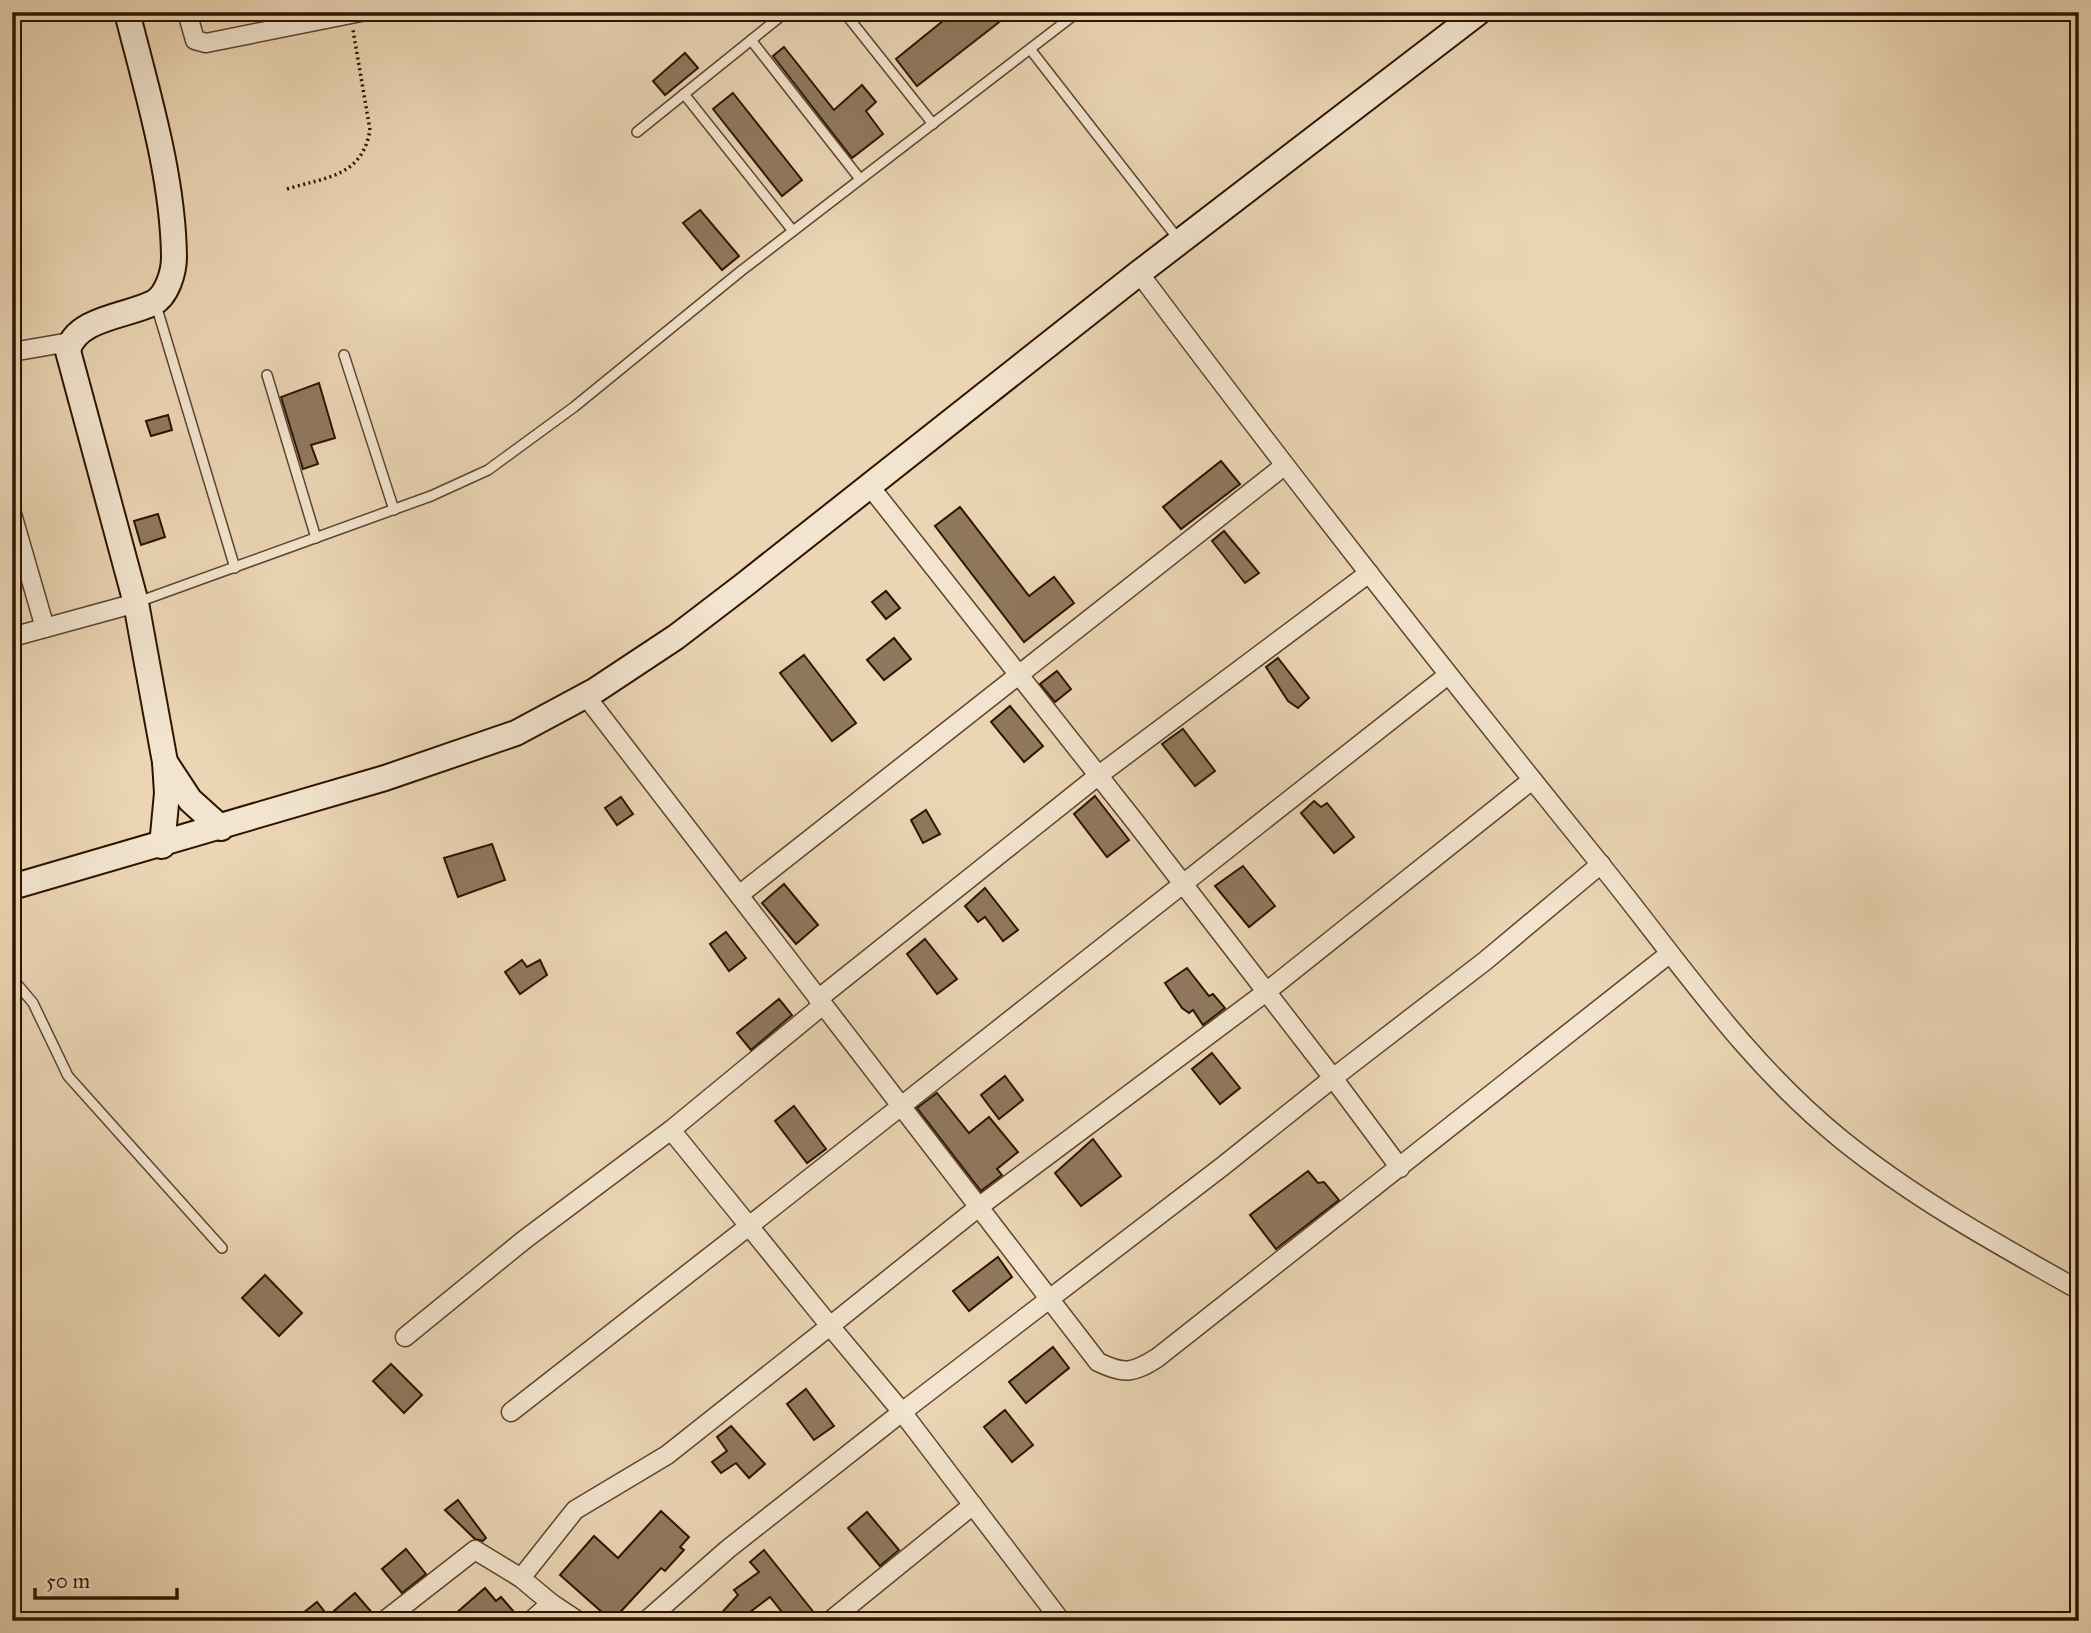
<svg xmlns="http://www.w3.org/2000/svg" width="2091" height="1633" font-family="'IM FELL Great Primer',serif">
<rect width="100%" height="100%" fill="#ebd5b4"/>
<filter id="stains"><feTurbulence type="fractalNoise" baseFrequency=".00286" numOctaves="4"/><feColorMatrix values="0 0 0 0 .2 0 0 0 0 .09 0 0 0 0 .02 0 0 0 .5 -.17"/></filter>
<radialGradient id="worn" r=".72"><stop offset=".6" stop-color="#630" stop-opacity="0"/><stop offset="1" stop-color="#630" stop-opacity=".3"/></radialGradient>
<g fill="#90785e" stroke="#2d1400" stroke-width="2">
<path d="M 954,12 L 1012,12 L 917,86 L 896,59 Z"/>
<path d="M 784,47 L 834,110 L 862,85 L 876,102 L 866,111 L 883,134 L 852,158 L 773,56 Z"/>
<path d="M 685,53 L 698,68 L 665,95 L 653,81 Z"/>
<path d="M 733,93 L 802,180 L 782,196 L 713,109 Z"/>
<path d="M 700,210 L 739,256 L 722,270 L 683,223 Z"/>
<path d="M 319,383 L 335,438 L 311,445 L 318,464 L 303,469 L 281,397 Z"/>
<path d="M 168,415 L 172,430 L 151,436 L 146,421 Z"/>
<path d="M 1221,461 L 1240,484 L 1181,529 L 1163,507 Z"/>
<path d="M 960,507 L 1029,596 L 1054,577 L 1074,603 L 1024,642 L 935,526 Z"/>
<path d="M 158,514 L 165,537 L 141,545 L 134,521 Z"/>
<path d="M 1224,531 L 1259,573 L 1245,583 L 1212,541 Z"/>
<path d="M 886,591 L 900,608 L 886,619 L 872,602 Z"/>
<path d="M 894,638 L 911,659 L 884,680 L 867,660 Z"/>
<path d="M 804,655 L 856,723 L 832,741 L 780,673 Z"/>
<path d="M 1278,658 L 1309,698 L 1298,708 L 1288,701 L 1266,667 Z"/>
<path d="M 1057,671 L 1071,689 L 1055,702 L 1040,684 Z"/>
<path d="M 1010,706 L 1043,746 L 1024,762 L 991,722 Z"/>
<path d="M 1183,729 L 1215,771 L 1195,786 L 1162,744 Z"/>
<path d="M 1095,796 L 1129,840 L 1107,857 L 1074,814 Z"/>
<path d="M 621,797 L 633,814 L 617,825 L 605,808 Z"/>
<path d="M 1314,801 L 1321,807 L 1327,803 L 1354,837 L 1334,853 L 1301,813 Z"/>
<path d="M 926,810 L 940,834 L 923,843 L 911,820 Z"/>
<path d="M 492,844 L 505,880 L 458,897 L 444,858 Z"/>
<path d="M 1243,866 L 1275,906 L 1249,927 L 1215,886 Z"/>
<path d="M 784,884 L 818,925 L 796,944 L 762,903 Z"/>
<path d="M 985,888 L 1018,930 L 1003,941 L 985,917 L 978,922 L 965,906 Z"/>
<path d="M 726,932 L 746,958 L 729,971 L 710,944 Z"/>
<path d="M 925,939 L 957,979 L 937,994 L 907,954 Z"/>
<path d="M 522,960 L 527,967 L 540,960 L 547,975 L 520,994 L 505,972 Z"/>
<path d="M 1187,968 L 1209,996 L 1213,994 L 1225,1008 L 1203,1025 L 1193,1010 L 1189,1013 L 1182,1008 L 1165,983 Z"/>
<path d="M 779,999 L 792,1015 L 751,1050 L 737,1033 Z"/>
<path d="M 1212,1053 L 1240,1088 L 1220,1104 L 1192,1069 Z"/>
<path d="M 1005,1076 L 1023,1100 L 999,1119 L 981,1095 Z"/>
<path d="M 937,1093 L 969,1133 L 989,1117 L 1018,1152 L 997,1169 L 1002,1175 L 981,1191 L 917,1108 Z"/>
<path d="M 794,1106 L 826,1149 L 807,1163 L 775,1121 Z"/>
<path d="M 1093,1139 L 1121,1176 L 1081,1206 L 1055,1173 Z"/>
<path d="M 1308,1171 L 1318,1183 L 1324,1182 L 1339,1200 L 1276,1249 L 1250,1215 Z"/>
<path d="M 998,1257 L 1012,1277 L 969,1311 L 953,1291 Z"/>
<path d="M 265,1275 L 302,1313 L 279,1336 L 242,1298 Z"/>
<path d="M 1053,1347 L 1069,1368 L 1026,1403 L 1009,1382 Z"/>
<path d="M 391,1364 L 422,1395 L 404,1413 L 373,1381 Z"/>
<path d="M 806,1389 L 834,1426 L 814,1440 L 787,1404 Z"/>
<path d="M 1005,1410 L 1033,1445 L 1012,1462 L 984,1427 Z"/>
<path d="M 731,1426 L 765,1464 L 749,1478 L 736,1463 L 721,1473 L 712,1462 L 727,1451 L 717,1437 Z"/>
<path d="M 458,1500 L 486,1538 L 483,1541 L 475,1539 L 445,1510 Z"/>
<path d="M 661,1511 L 689,1537 L 680,1547 L 684,1550 L 665,1571 L 661,1568 L 612,1621 L 560,1575 L 594,1536 L 618,1558 Z"/>
<path d="M 867,1512 L 899,1550 L 880,1566 L 848,1528 Z"/>
<path d="M 406,1549 L 426,1574 L 402,1593 L 382,1569 Z"/>
<path d="M 764,1550 L 819,1619 L 819,1621 L 789,1621 L 770,1597 L 738,1621 L 714,1621 L 738,1595 L 734,1590 L 759,1572 L 750,1562 Z"/>
<path d="M 485,1588 L 496,1601 L 501,1597 L 514,1612 L 504,1621 L 447,1621 Z"/>
<path d="M 355,1593 L 374,1615 L 373,1621 L 293,1621 L 317,1602 L 328,1616 Z"/>
</g>
<g fill="none" stroke-linecap="round" stroke-linejoin="round">
<defs>
<g id="service">
<path d="M 844,12 L 933,124"/>
<path d="M 751,40 L 860,179"/>
<path d="M 1030,49 L 1179,240"/>
<path d="M 684,94 L 793,231"/>
<path d="M 637,132 L 786,12"/>
<path d="M 156,305 L 235,568"/>
<path d="M 344,355 L 394,510"/>
<path d="M 267,375 L 316,538"/>
<path d="M 138,602 L 431,496 L 488,470 L 574,407 L 741,271 L 1078,12"/>
<path d="M 12,978 L 33,1003 L 68,1076 L 222,1248"/>
</g>
<g id="minor">
<path d="M 187,12 L 195,40 L 206,43 L 361,12"/>
<path d="M 1139,273 C 1288,472 1441,667 1597,860 C 1676,957 1743,1060 1842,1140 C 1915,1199 1997,1244 2079,1290"/>
<path d="M 12,352 L 70,342"/>
<path d="M 868,484 L 1136,823 L 1333,1078 L 1223,1166 L 902,1412 L 1061,1621"/>
<path d="M 12,514 L 45,628"/>
<path d="M 12,637 L 136,603"/>
<path d="M 585,695 L 1098,1362 C 1125,1375 1133,1373 1157,1358 L 1669,954"/>
<path d="M 739,895 L 1284,466"/>
<path d="M 818,999 L 1099,775 L 1369,573"/>
<path d="M 823,1005 L 671,1130 L 749,1226 L 1448,675"/>
<path d="M 1400,1168 L 1333,1078 L 1485,961 L 1601,864"/>
<path d="M 405,1337 L 524,1240 L 671,1130"/>
<path d="M 511,1412 L 749,1226 L 830,1326 L 980,1206 L 1266,992 L 1532,780"/>
<path d="M 521,1578 L 575,1510 L 667,1455 L 830,1326 L 902,1412 L 728,1549 L 646,1621"/>
<path d="M 384,1621 L 475,1550 L 521,1578 L 551,1603"/>
<path d="M 531,1621 L 551,1603 L 578,1621"/>
<path d="M 830,1621 L 973,1505"/>
</g>
<g id="secondary">
<path d="M 127,12 C 147,92 173,175 174,257 C 174,272 167,296 153,303 C 128,316 75,318 68,351 L 136,603 L 165,762 L 167,793 L 162,846"/>
<path d="M 165,762 L 190,800 L 221,828"/>
<path d="M 12,887 L 385,778 L 516,733 L 596,690 L 676,637 L 744,585 L 1139,273 L 1479,12"/>
</g>
</defs>
<use href="#service" stroke="#5c442d" stroke-width="12"/>
<use href="#minor" stroke="#5c442d" stroke-width="21"/>
<use href="#secondary" stroke="#2d1400" stroke-width="28"/>
<path stroke="#2d1400" stroke-width="3.5" stroke-dasharray="2 3.5" stroke-linecap="butt" d="M 287,189 C 326,177 362,177 370,130 L 353,30"/>
<use href="#service" stroke="#f2e4ce" stroke-width="9"/>
<use href="#minor" stroke="#f2e4ce" stroke-width="18"/>
<use href="#secondary" stroke="#f2e4ce" stroke-width="24"/>
</g>
<rect width="2091" height="1633" fill="none" stroke="#ebd5b4" stroke-width="42"/>
<rect x="14" y="14" width="2063" height="1605" fill="none" stroke="#2d1400" stroke-width="3.5"/>
<rect x="21" y="21" width="2049" height="1591" fill="none" stroke="#2d1400" stroke-width="2"/>
<path d="M35 1588v10h142v-10" fill="none" stroke="#2d1400" stroke-width="3.5"/>
<text x="46" y="1588" font-size="21" fill="#2d1400" stroke="#f2e4ce" stroke-width="5" paint-order="stroke">50 m</text>
<rect width="100%" height="100%" filter="url(#stains)"/>
<rect width="100%" height="100%" fill="url(#worn)"/>
</svg>
